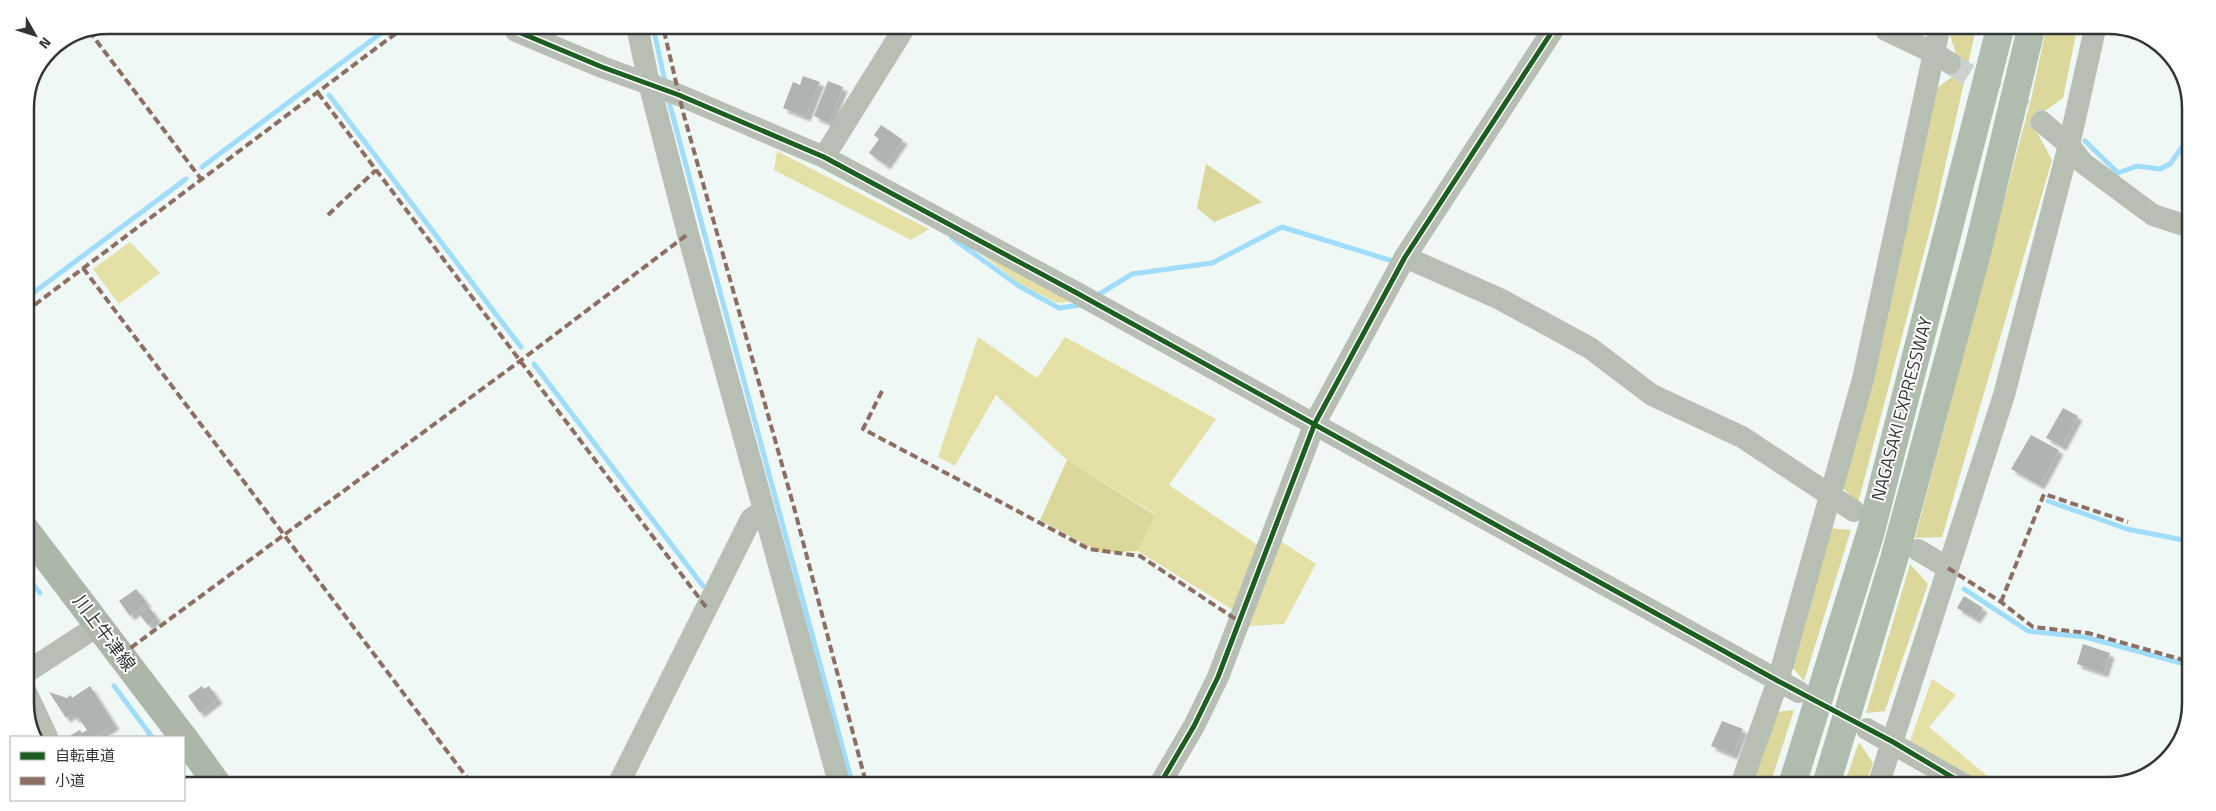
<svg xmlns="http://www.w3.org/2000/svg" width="2216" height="811" font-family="'Titillium Web','Noto Sans JP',sans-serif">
<defs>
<filter id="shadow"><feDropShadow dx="4.5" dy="4.5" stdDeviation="1" flood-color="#0004"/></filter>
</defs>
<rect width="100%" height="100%" fill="#f0f8f5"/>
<g fill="#e5e1a6">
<path d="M 777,151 L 929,229 L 911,240 L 774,170 Z"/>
<path d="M 959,237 L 1076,301 L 1057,303 L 1020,284 Z"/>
<path d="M 130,242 L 160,273 L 119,304 L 93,269 Z"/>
<path d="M 978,337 L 1037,378 L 1065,337 L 1216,419 L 1169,485 L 1259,546 L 1236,612 L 1138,551 L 1155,514 L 1067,460 L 996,395 L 955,466 L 938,457 Z"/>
<path d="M 1279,540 L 1316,564 L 1284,624 L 1248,626 Z"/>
<path d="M 1932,679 L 1956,695 L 1929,727 L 1999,786 L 1985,786 L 1910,741 Z"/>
</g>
<g fill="#dcd89b">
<path d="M 1948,29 L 1976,29 L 1935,211 L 1858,503 L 1841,486 L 1937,88 L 1961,70 Z"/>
<path d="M 2046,29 L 2077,29 L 2063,98 L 2031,121 L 2052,160 L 1942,537 L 1915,538 L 2032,95 Z"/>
<path d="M 1206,164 L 1262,202 L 1214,222 L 1197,208 Z"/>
<path d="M 1067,460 L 1155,515 L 1138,551 L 1101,553 L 1040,520 Z"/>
<path d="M 1828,528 L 1851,530 L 1804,681 L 1790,665 Z"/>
<path d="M 1910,564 L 1928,584 L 1885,711 L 1866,713 Z"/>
<path d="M 1794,710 L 1770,785 L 1751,785 L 1776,712 Z"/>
<path d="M 1859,742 L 1873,763 L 1865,785 L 1844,785 Z"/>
</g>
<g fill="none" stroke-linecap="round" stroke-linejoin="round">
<g stroke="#a0ddfb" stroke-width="5">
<path d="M 654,31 L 665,82"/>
<path d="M 329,95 L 521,347"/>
<path d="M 668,98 L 852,783"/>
<path d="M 2085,141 L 2118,173 L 2137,166 L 2160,169 L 2170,164 L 2191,135"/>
<path d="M 202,167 L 384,31"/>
<path d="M 952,238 L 1019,286 L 1059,308 L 1081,305"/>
<path d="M 1096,296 L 1132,274 L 1212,263 L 1282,227 L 1396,262"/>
<path d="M 25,299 L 186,179"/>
<path d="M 534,364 L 703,586"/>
<path d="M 25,430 L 27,432"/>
<path d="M 2048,501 L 2127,529 L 2188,541"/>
<path d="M 25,574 L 40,593"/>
<path d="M 1964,589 L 2028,631 L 2085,637 L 2181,663 L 2187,667"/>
<path d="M 114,686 L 152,737"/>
</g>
</g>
<g fill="#adb4b2" filter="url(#shadow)">
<path d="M 803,76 L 820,82 L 806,117 L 783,108 L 793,82 L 800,85 Z"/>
<path d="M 828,81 L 843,87 L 829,123 L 814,116 Z"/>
<path d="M 881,125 L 903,140 L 886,165 L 869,153 L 879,139 L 874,135 Z"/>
<path d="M 2063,408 L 2078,416 L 2062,446 L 2046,438 Z"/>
<path d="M 2031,435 L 2059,450 L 2040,485 L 2011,469 Z"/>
<path d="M 136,589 L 147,603 L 130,616 L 119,601 Z"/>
<path d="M 1964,596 L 1983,608 L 1976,619 L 1957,608 Z"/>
<path d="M 149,607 L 157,618 L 148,625 L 139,614 Z"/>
<path d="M 2083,644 L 2110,653 L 2104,673 L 2077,664 Z"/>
<path d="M 90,686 L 115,725 L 95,737 L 68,737 L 80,730 L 82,733 L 87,730 L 78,717 L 76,719 L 72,714 L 66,718 L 49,692 L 67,698 L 71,695 L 72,698 Z"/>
<path d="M 202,686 L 204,689 L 209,686 L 218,699 L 200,713 L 188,696 Z"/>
<path d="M 1722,721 L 1743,729 L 1733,755 L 1711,746 Z"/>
</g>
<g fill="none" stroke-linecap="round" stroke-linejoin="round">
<path stroke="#cad1ce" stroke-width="22" stroke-dasharray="22 11" stroke-linecap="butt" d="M 1950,63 L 2042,122"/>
<g stroke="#b7bfb4" stroke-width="22">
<path d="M 1886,30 L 1934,53 L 1950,63"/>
<path d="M 516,31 L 602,67 L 679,95 L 824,157 L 1075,292 L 1799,692"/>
<path d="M 638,31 L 649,83 L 688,234 L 839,783"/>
<path d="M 2042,122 L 2069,145 L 2083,163 L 2153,215 L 2190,227"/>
<path d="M 824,157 L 903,30"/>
<path d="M 1405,257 L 1500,299 L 1590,348 L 1652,395 L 1742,437 L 1854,511"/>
<path d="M 1918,550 L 1948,568"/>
<path d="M 25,673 L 99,625"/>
<path d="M 25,690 L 47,737"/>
<path d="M 1867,729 L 1967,786"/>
<path d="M 619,783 L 751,519 L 763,511"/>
<path d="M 1160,784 L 1194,726 L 1218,677 L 1315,423 L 1405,257 L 1553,30"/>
<path d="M 1741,785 L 1778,681 L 1863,379 L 1939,30"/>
<path d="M 1878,786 L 2004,395 L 2069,145 L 2095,29"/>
</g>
<g stroke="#adb7a9" stroke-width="28">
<path d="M 25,529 L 183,737"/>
<path d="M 184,738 L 216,782"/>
</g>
<g stroke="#b0bcae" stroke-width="28">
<path d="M 1792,785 L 1871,531 L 2000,29"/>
<path d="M 1826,785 L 1894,559 L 1978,249 L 2031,29"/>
</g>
<g stroke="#8d6e63" stroke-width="4" stroke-dasharray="8 4" stroke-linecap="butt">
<path d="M 89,31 L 201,179"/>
<path d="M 664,31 L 683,112 L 795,511 L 866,783"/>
<path d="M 318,93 L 706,607"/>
<path d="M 328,215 L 376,170"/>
<path d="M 2189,226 L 2190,225"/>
<path d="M 83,268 L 471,783"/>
<path d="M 25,312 L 399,31"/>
<path d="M 882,391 L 863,429 L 1089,549 L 1140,556 L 1240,622"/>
<path d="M 1948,568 L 2001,602 L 2033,627 L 2088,633 L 2180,659 L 2187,663"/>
<path d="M 2001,602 L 2044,494 L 2128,522"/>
<path d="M 121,655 L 520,361 L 688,234"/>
</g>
<defs>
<g id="cycleway">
<path d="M 516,31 L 602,67 L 679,95 L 824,157 L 1075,292 L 1778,681 L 1893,742 L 1967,786"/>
<path d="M 1160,784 L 1194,726 L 1218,677 L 1315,423 L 1405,257 L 1553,30"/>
</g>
</defs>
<use href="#cycleway" stroke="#fff" stroke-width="8"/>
<use href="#cycleway" stroke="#1b5e20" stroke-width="5"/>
</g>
<g text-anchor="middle" stroke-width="4" stroke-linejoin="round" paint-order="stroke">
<g font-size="18" fill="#313634" stroke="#fff">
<text transform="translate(1902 409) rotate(-75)" y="6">NAGASAKI EXPRESSWAY</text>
<text transform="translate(104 633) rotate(53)" y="6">川上牛津線</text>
</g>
</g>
<path d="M0 0H2216V811H0ZM108 34H2108A74 74 0 0 1 2182 108V703A74 74 0 0 1 2108 777H108A74 74 0 0 1 34 703V108A74 74 0 0 1 108 34Z" fill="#fff" fill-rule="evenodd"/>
<path fill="none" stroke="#313634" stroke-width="2.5" d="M108 34H2108A74 74 0 0 1 2182 108V703A74 74 0 0 1 2108 777H108A74 74 0 0 1 34 703V108A74 74 0 0 1 108 34Z"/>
<rect x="10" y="736" width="175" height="65" fill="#ffffff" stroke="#adafae"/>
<rect x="20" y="752" width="25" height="8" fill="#1b5e20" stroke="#adafae"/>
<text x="55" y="761" font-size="15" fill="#313634">自転車道</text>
<rect x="20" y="777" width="25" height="8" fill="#8d6e63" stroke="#adafae"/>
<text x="55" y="786" font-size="15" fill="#313634">小道</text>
<g transform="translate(35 35) rotate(129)" stroke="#ffffff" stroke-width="4" paint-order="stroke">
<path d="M0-4L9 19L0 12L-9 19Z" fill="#313634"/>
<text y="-8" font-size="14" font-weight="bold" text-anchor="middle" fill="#313634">N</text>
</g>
</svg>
